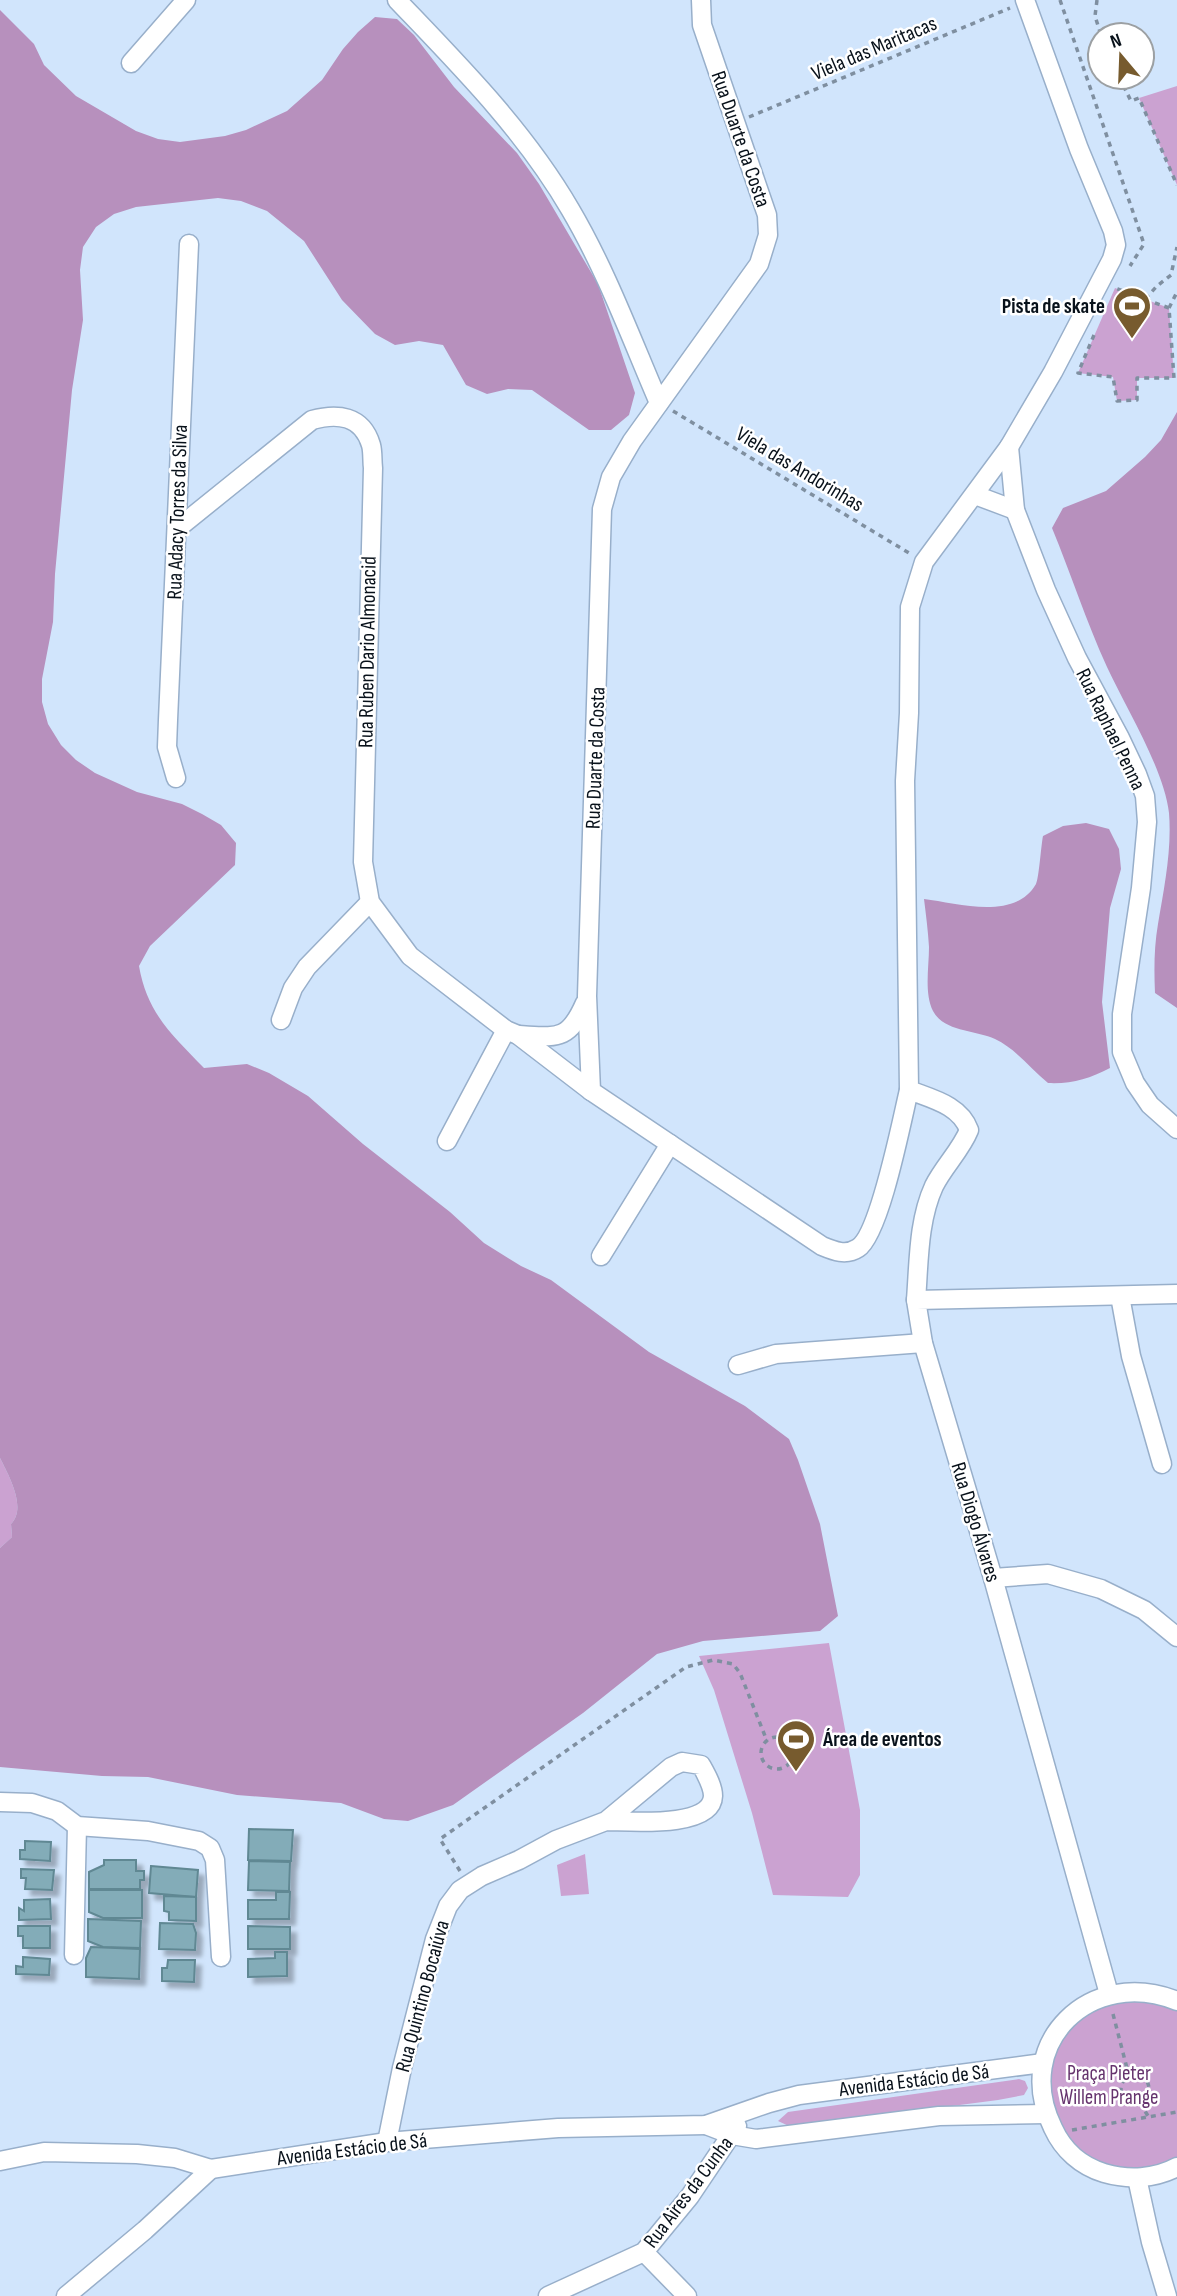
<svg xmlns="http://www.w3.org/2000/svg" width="1177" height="2296" font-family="'Sofia Sans Condensed',sans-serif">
<defs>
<filter id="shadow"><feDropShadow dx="6" dy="6" stdDeviation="2" flood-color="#0004"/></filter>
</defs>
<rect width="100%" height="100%" fill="#d1e5fc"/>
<g fill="#cba2d1">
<path d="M 1177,86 L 1177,185 L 1139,98 Z"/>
<path d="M 1115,288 L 1169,308 L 1174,378 L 1137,378 L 1137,400 L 1117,401 L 1113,377 L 1078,373 Z"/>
<path d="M 0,1458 C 9,1476 27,1508 11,1524 L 12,1537 L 0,1548 Z"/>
<path d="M 829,1643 L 860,1810 L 860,1875 L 848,1897 L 773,1895 L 752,1813 L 714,1690 L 699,1656 Z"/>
<path d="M 585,1854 L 589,1894 L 561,1896 L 557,1865 Z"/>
<path d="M 1104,1996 L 1177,2001 L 1177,2167 L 1116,2176 L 1062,2145 L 1043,2063 L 1083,2006 Z"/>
<path d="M 1019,2079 L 1025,2081 L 1028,2088 L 1024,2095 L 998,2100 L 791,2127 L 778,2121 L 788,2112 Z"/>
</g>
<g fill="#b790bd">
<path d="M 0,10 L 34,44 L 44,65 L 76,96 L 136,131 L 158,139 L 180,142 L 225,136 L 246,130 L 287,111 L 322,80 L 343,49 L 358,32 L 375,17 L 397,19 L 414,35 L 454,87 L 517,153 L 539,184 L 598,284 L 635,393 L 629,415 L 611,430 L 589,430 L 532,390 L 508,389 L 487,394 L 466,385 L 443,345 L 419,341 L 395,345 L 375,334 L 342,300 L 304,241 L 267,211 L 241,201 L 218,198 L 136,207 L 114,214 L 96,227 L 83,247 L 80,270 L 83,320 L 72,390 L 55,574 L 53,622 L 42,679 L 42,702 L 48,724 L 61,745 L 76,760 L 95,773 L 137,792 L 182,804 L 202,814 L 221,825 L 236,843 L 235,865 L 150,946 L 139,966 C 147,1013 172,1035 204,1068 L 247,1064 L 269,1073 L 308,1096 L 363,1144 L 450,1212 L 484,1243 L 521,1266 L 551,1280 L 649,1352 L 745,1406 L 789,1439 L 798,1460 L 820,1524 L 838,1616 L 820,1631 L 703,1641 L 657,1654 L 583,1713 L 453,1805 L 408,1821 L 384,1819 L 341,1803 L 237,1795 L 148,1777 L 102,1776 L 0,1767 L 0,1548 L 12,1537 L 11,1524 C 27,1508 9,1476 0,1458 Z"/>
<path d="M 1177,412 L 1177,1008 L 1155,993 C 1154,970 1154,947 1158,924 C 1164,888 1172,850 1169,813 C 1164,769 1126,708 1107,667 C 1086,621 1071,574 1052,528 L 1063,508 L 1106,491 L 1145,457 L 1161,440 Z"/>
<path d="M 1086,823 L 1109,829 L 1119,849 L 1121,869 L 1110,908 L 1102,1002 L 1110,1068 C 1089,1079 1072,1084 1048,1083 C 1030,1068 1016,1049 995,1039 C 976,1030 944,1032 933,1011 C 924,993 929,967 929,947 C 928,931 926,915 924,899 C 957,903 1015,921 1036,884 C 1039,878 1041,846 1043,836 L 1063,826 Z"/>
</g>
<g fill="#83acb8" stroke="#608893" stroke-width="2" filter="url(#shadow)">
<path d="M 249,1829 L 293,1830 L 291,1861 L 248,1860 Z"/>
<path d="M 25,1841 L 51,1842 L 50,1861 L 20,1859 L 20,1850 L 25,1850 Z"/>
<path d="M 104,1860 L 136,1860 L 136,1871 L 144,1871 L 144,1880 L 140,1880 L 140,1889 L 89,1889 L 89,1872 L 104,1865 Z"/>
<path d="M 249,1861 L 290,1862 L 289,1891 L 248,1890 Z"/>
<path d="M 151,1866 L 198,1870 L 196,1897 L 149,1893 Z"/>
<path d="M 21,1869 L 54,1870 L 52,1890 L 25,1889 L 26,1878 L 21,1878 Z"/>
<path d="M 89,1890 L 142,1890 L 142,1918 L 103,1918 L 89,1912 Z"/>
<path d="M 276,1892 L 290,1892 L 289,1919 L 248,1919 L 248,1900 L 276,1900 Z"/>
<path d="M 164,1896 L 196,1897 L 196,1921 L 169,1920 L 169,1912 L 164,1911 Z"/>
<path d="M 50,1899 L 51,1919 L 19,1920 L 19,1908 L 24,1911 L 24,1900 Z"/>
<path d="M 88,1919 L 141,1921 L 140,1948 L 103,1947 L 88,1941 Z"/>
<path d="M 160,1923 L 193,1924 L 196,1933 L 195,1950 L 159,1949 Z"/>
<path d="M 18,1926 L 50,1926 L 50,1948 L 23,1948 L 23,1936 L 18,1936 Z"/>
<path d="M 248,1926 L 290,1927 L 290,1949 L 248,1949 Z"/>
<path d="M 91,1947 L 140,1949 L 139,1979 L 86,1977 L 86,1958 Z"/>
<path d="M 275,1952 L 287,1952 L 287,1976 L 248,1977 L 248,1959 L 275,1958 Z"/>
<path d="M 23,1957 L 50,1959 L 49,1975 L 16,1974 L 16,1966 L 23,1967 Z"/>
<path d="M 168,1960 L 195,1960 L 194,1982 L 162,1981 L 162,1968 L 167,1968 Z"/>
</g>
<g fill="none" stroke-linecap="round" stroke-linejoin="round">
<defs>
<g id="minor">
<path d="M 397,0 C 460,66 524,130 570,209 C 606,270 631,338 659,403"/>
<path d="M 701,0 L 702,25 L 767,215 L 768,235 L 759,264 L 632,441 L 611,477 L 602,509 L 587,996 L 591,1091 L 822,1246 C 834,1251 846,1256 858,1248 C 880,1234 902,1119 909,1090"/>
<path d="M 131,63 L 186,0"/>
<path d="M 1009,447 L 1015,510 L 1046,590 L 1077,658 L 1120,738 L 1137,774 L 1145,796 L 1147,822 L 1141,888 L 1122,1014 L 1122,1052 L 1135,1083 L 1150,1105 L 1177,1129"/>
<path d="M 975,495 L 1015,510"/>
<path d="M 178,528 L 312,420 C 337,413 362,415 371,445 C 373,452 372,461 373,468 L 363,862 L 370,902 L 410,956 L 506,1030 L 518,1035 L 591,1091"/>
<path d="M 176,778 L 167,747 L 168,720 L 189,244"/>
<path d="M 281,1020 L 293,988 L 307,967 L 370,902"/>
<path d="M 518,1035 C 557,1037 568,1042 585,1003"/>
<path d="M 447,1141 L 506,1030"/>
<path d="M 601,1256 L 670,1144"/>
<path d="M 1120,1296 L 1131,1356 L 1162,1464"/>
<path d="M 916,1300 C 919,1262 918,1221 934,1186 C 944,1166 961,1150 969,1130 C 960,1105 932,1099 909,1090 L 905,781 L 909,713 L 910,607 L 924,562 L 1009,447 L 1053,372 L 1112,259 L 1116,245 L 1113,231 L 1079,149 L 1025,0"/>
<path d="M 738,1365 L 776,1354 L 923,1343"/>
<path d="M 993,1578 L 1048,1574 L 1101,1589 L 1144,1610 L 1177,1637"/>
<path d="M 0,1802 L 32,1803 L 57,1811 L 77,1826 L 148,1831 L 199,1841 L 210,1848 L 215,1860 L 221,1957"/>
<path d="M 74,1955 L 77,1826"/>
<path d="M 1109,1994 L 993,1578 L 923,1343 L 916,1300 L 1177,1294"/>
<path d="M 1177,2001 C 1091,1966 1011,2043 1053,2128 C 1063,2150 1081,2166 1104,2173 C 1128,2180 1155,2179 1177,2167"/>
<path d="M 706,2125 L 732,2135 L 756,2139 L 939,2116 L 1046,2114"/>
<path d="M 387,2142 L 402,2068 L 435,1939 L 448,1906 L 460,1890 L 482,1876 L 519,1860 L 556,1840 L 606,1821 L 671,1767 L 682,1762 L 701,1765 C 706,1774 713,1786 713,1796 C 712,1829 628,1821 606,1821"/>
<path d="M 0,2161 L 44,2152 L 137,2154 L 175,2158 L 211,2169 L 387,2142 L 558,2128 L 706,2125 L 769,2103 L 799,2095 L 1043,2063"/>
<path d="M 1137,2178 L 1151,2242 L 1167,2296"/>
<path d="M 644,2252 L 687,2296"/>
<path d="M 66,2296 L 145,2230 L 211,2169"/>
<path d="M 548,2296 L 644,2252 L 690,2196 L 737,2126"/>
</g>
</defs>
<use href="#minor" stroke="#98afca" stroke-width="21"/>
<g stroke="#7f8fa0" stroke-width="3.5" stroke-dasharray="5 5" stroke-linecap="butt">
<path d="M 1060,0 L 1144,244 L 1130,266"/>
<path d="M 1097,0 L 1095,16 L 1101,35"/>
<path d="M 1119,77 L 1131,101 L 1139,98 L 1177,185"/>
<path d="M 749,117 L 1010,8"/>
<path d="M 1169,308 L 1115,288 L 1145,299 L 1157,286 L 1171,275 L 1177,247"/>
<path d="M 1094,335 L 1078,373 L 1113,377 L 1117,401 L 1137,400 L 1137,378 L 1174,378 L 1169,308 L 1177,292"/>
<path d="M 673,411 L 909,553"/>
<circle cx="777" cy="1753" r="16"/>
<path d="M 460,1871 L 440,1839 L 686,1667 L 713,1660 L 733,1664 L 740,1673 L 767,1741"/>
<path d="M 1113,2014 L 1129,2076"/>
<circle cx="1135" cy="2089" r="14"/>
<path d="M 1140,2103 L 1148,2116"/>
<path d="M 1072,2130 L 1177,2112"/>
</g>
<use href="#minor" stroke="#fff" stroke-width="18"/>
</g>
<defs>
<symbol id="stadium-pin" viewBox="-11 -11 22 30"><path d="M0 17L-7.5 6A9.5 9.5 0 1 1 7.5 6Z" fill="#775b2e" stroke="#fff"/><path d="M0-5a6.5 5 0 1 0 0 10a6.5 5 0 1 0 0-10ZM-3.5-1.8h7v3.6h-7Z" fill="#fff"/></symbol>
</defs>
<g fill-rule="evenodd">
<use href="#stadium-pin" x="1110" y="284" width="44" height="60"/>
<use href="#stadium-pin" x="774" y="1717" width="44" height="60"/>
</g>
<g text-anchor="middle" stroke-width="5" stroke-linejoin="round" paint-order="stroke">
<g font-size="21" fill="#08111a" stroke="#fff">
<text transform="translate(874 48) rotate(-23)" y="7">Viela das Maritacas</text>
<text transform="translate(741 139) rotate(71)" y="7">Rua Duarte da Costa</text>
<text transform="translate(800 469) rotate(31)" y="7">Viela das Andorinhas</text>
<text transform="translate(177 512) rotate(-88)" y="7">Rua Adacy Torres da Silva</text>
<text transform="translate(367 652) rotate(-89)" y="7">Rua Ruben Dario Almonacid</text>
<text transform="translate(1111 729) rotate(64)" y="7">Rua Raphael Penna</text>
<text transform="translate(595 758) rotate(-88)" y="7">Rua Duarte da Costa</text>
<text transform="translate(976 1522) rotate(73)" y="7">Rua Diogo Álvares</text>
<text transform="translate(422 1996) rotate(-75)" y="7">Rua Quintino Bocaiúva</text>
<text transform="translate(914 2080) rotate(-7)" y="7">Avenida Estácio de Sá</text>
<text transform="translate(352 2149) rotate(-7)" y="7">Avenida Estácio de Sá</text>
<text transform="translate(688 2192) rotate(-53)" y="7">Rua Aires da Cunha</text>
</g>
<g font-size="21" font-weight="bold" fill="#08111a" stroke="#fff" text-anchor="end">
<text x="1105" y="313">Pista de skate</text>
<text x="823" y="1746" text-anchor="start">Área de eventos</text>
</g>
<g font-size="21" fill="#66346e" stroke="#fff">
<text x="1109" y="2080">Praça Pieter<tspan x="1109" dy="24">Willem Prange</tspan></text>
</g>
</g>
<g transform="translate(1121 56) rotate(341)"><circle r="33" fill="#ffffff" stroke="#9ca0a3" stroke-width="2"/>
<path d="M0-5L12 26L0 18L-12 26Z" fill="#775b2e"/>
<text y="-10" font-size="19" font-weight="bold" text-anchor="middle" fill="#08111a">N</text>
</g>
</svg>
